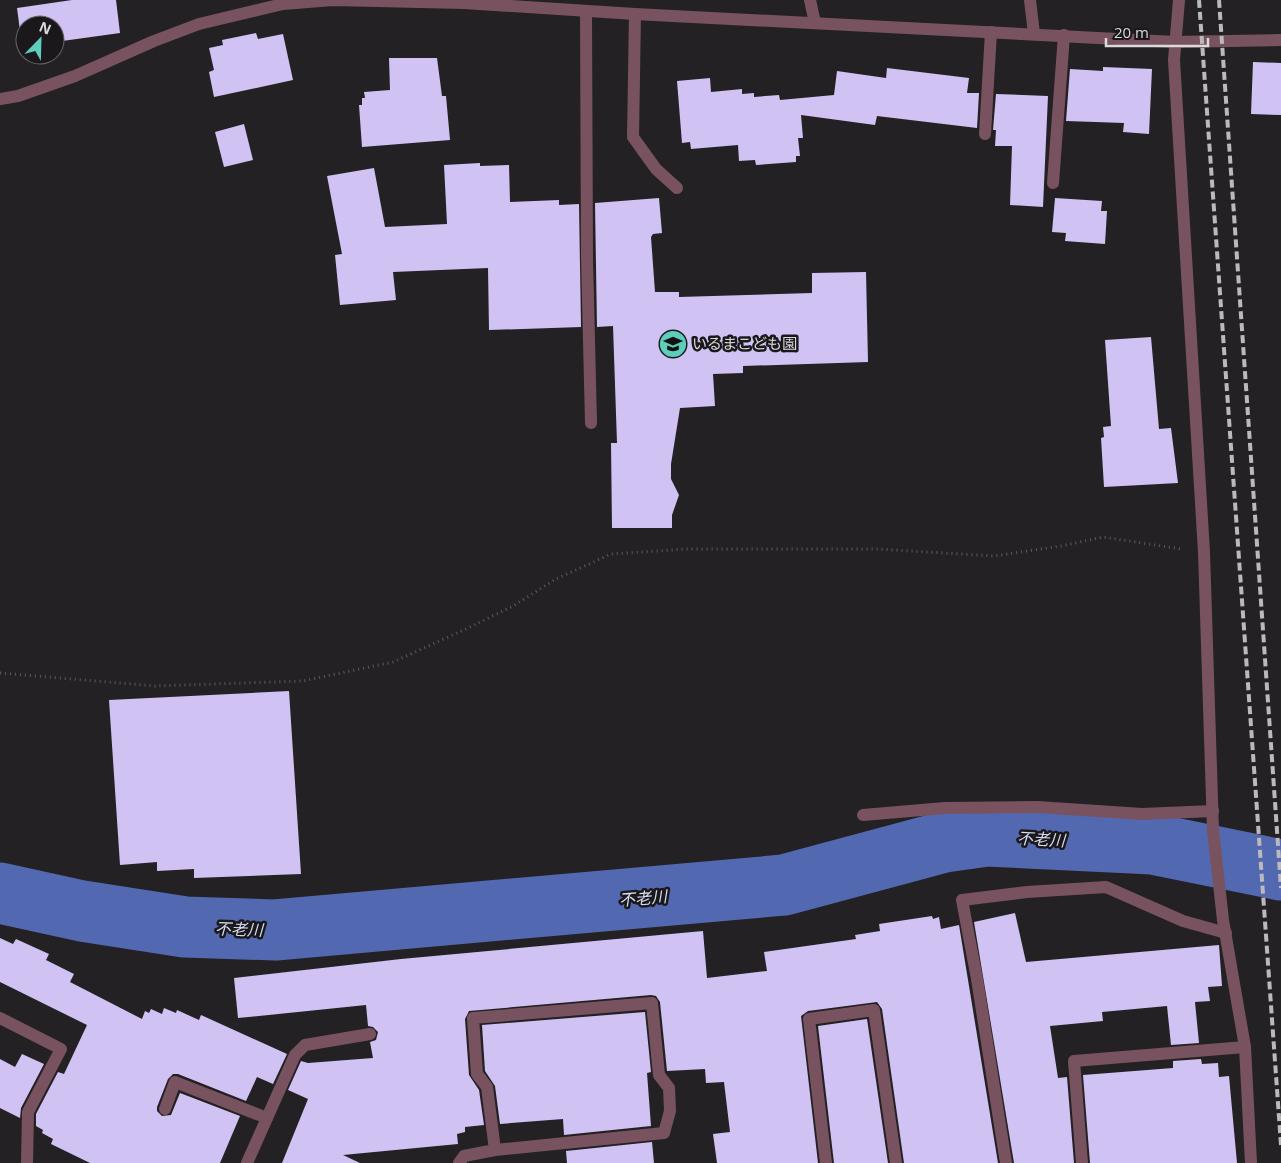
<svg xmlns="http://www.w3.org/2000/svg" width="1281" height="1163" font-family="'Open Sans','Noto Sans JP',sans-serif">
<rect width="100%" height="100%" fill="#242124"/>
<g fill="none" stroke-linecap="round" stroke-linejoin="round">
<path stroke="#5269b1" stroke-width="61" d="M 0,893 L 82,911 L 185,927 L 275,930 L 784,885 L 944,842 L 987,836 L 1153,844 L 1281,870"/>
</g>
<g fill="#d1c2f4">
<path d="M 72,0 L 116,0 L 120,33 L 55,42 L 55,25 L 25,25 L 25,46 L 22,46 L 17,8 Z"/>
<path d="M 256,33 L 258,39 L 283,34 L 293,80 L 214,97 L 209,72 L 214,70 L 209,48 L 223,45 L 222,40 Z"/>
<path d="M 389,58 L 437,58 L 442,96 L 446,96 L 450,140 L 362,147 L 359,105 L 362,105 L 362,98 L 365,98 L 364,92 L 390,90 Z"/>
<path d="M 1253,62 L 1281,63 L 1281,115 L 1251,114 Z"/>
<path d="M 1103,67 L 1152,69 L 1149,134 L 1123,132 L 1124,123 L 1066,121 L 1070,69 L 1103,71 Z"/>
<path d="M 887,68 L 969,78 L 967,93 L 979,93 L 977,128 L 877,116 L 875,125 L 801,115 L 803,138 L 798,138 L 800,156 L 796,156 L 796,162 L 756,165 L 755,160 L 739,161 L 738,145 L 691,149 L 690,142 L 682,143 L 677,81 L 710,78 L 711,92 L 742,89 L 742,94 L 754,93 L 754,97 L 779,95 L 780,100 L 834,95 L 837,71 L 886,78 Z"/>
<path d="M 996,94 L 1048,96 L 1043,207 L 1010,205 L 1012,146 L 995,146 L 996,130 L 993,130 Z"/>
<path d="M 244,124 L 253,160 L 224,167 L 215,132 Z"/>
<path d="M 480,163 L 480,166 L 509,165 L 510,202 L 559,200 L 559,205 L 579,204 L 581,327 L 489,330 L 488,268 L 393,272 L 396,300 L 340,305 L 335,255 L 342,254 L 327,176 L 374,168 L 385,227 L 447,224 L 444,165 Z"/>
<path d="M 659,198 L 662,233 L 653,234 L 651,237 L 655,292 L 679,292 L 679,297 L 812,293 L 812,273 L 866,272 L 868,362 L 743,366 L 743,373 L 713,374 L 715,406 L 680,408 L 671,464 L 671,479 L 679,495 L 672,515 L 672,528 L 612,528 L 611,443 L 617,443 L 613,326 L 597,327 L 595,203 Z"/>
<path d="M 1055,198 L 1102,201 L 1101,211 L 1107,211 L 1105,244 L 1065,241 L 1066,233 L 1052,232 Z"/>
<path d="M 1151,337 L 1159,429 L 1171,428 L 1178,483 L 1104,487 L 1101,438 L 1104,437 L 1103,427 L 1111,426 L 1105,340 Z"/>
<path d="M 289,691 L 301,874 L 194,878 L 194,869 L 157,871 L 157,862 L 120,865 L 109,700 Z"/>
<path d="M 1015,913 L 1026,962 L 1219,945 L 1222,986 L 1208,987 L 1210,1001 L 1195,1002 L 1199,1043 L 1171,1045 L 1167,1006 L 1102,1012 L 1103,1021 L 1050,1026 L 1058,1078 L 1067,1077 L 1074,1163 L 1014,1163 L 974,922 Z"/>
<path d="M 932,916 L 933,919 L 939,917 L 941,929 L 959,925 L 998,1163 L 904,1163 L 882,1009 L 877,1002 L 808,1011 L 801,1016 L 818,1163 L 717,1163 L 713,1134 L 730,1132 L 724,1082 L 706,1083 L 705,1069 L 667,1071 L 660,1002 L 656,996 L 651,995 L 469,1011 L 465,1019 L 469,1075 L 479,1090 L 484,1125 L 465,1127 L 465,1132 L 457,1134 L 458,1144 L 343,1155 L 360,1163 L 282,1163 L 308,1099 L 288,1090 L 301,1061 L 308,1063 L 373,1058 L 370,1042 L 376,1040 L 378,1032 L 373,1027 L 368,1026 L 366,1005 L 238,1018 L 234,978 L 401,959 L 703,931 L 707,978 L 767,971 L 764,952 L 856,939 L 855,935 L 880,931 L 879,924 Z"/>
<path d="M 0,938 L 13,944 L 16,939 L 49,954 L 46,960 L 74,974 L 70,982 L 142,1019 L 145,1011 L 149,1013 L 151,1009 L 162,1014 L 164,1008 L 176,1013 L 177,1010 L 199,1020 L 201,1015 L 287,1054 L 273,1084 L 257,1077 L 246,1101 L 178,1074 L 173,1074 L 168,1079 L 157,1107 L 157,1111 L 162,1116 L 171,1115 L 180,1093 L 240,1116 L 220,1163 L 90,1163 L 51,1144 L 53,1139 L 42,1133 L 43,1130 L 36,1126 L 36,1114 L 58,1072 L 64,1074 L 87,1025 L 0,982 Z"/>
<path d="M 645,1012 L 651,1072 L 647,1073 L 651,1126 L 564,1135 L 563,1119 L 500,1124 L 495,1086 L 485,1071 L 482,1025 Z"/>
<path d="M 867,1019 L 888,1163 L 834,1163 L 818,1026 Z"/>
<path d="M 22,1054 L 44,1064 L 21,1108 L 20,1118 L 0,1108 L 0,1059 L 15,1067 Z"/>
<path d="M 1201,1059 L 1202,1064 L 1218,1063 L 1219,1077 L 1229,1076 L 1237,1163 L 1090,1163 L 1083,1075 L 1173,1068 L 1173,1061 Z"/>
<path d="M 652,1142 L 654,1163 L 567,1163 L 566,1151 Z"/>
</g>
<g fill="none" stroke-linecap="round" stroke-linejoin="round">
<path stroke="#5d5a5d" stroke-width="3" stroke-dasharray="1 4" stroke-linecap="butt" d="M 0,673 L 155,686 L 303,681 L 393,662 L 466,629 L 513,606 L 556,579 L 611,554 L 687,549 L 878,549 L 994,556 L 1061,546 L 1103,537 L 1181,549"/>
<g stroke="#78535f" stroke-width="12">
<path d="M 1030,0 L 1034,34"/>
<path d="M 586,12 L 587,258 L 591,423"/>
<path d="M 635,14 L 633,137 L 656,169 L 677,188"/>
<path d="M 985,134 L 991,32"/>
<path d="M 1053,183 L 1064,35"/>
<path d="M 863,815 L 945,808 L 1037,807 L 1142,814 L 1213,811"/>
<path d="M 165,1109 L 175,1082 L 267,1118"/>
</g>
<g stroke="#78535f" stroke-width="12">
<path d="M 810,0 L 815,23"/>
<path d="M 1179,0 L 1174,60 L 1204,552 L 1213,830 L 1223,920 L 1245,1047 L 1251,1163"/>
<path d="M 0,99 L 18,96 L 75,76 L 154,41 L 199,24 L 283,4 L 333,0 L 464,3 L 635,14 L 1175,42 L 1281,40"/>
<path d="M 0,1018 L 61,1049 L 28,1112 L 27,1163"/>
<path d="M 247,1163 L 295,1055 L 305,1045 L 370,1034"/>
<path d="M 459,1163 L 464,1156 L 495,1150 L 664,1133 L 670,1111 L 669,1088 L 659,1075 L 652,1003 L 473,1018 L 477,1074 L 487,1087 L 495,1150"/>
<path d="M 826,1163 L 809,1019 L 874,1010 L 896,1163"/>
<path d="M 1006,1163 L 977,979 L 962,900 L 1027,892 L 1106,887 L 1183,921 L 1226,933"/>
<path d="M 1082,1163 L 1074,1061 L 1245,1047"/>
</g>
<g stroke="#bcb9bc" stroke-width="4" stroke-dasharray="8 4" stroke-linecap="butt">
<path d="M 1199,0 L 1281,1145"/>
<path d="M 1219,0 L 1281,888"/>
</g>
</g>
<defs>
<symbol id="school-disc" viewBox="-11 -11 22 22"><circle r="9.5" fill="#5ccebb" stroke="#1b181b"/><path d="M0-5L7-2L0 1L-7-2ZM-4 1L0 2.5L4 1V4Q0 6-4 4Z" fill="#111"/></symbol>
</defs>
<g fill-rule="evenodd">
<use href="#school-disc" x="657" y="328" width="32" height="32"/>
</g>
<g text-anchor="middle" stroke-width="5" stroke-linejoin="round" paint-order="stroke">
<g font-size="15" fill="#dbd9db" stroke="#1b181b" text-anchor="start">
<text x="692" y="349">いるまこども園</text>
</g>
<g font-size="16" font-style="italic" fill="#d6def3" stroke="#1b181b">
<text transform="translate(1041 839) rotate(3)" y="6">不老川</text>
<text transform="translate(643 898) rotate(-5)" y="6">不老川</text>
<text transform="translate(239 929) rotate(2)" y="6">不老川</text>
</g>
</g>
<g transform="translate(40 40) rotate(23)"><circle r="24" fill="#1b181b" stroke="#686568"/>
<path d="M0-4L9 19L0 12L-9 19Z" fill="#5ccebb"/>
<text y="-8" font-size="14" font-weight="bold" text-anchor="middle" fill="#dbd9db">N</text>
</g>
<path d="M1106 38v8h102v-8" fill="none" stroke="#dbd9db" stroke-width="2.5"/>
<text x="1114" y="38" font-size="15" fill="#dbd9db" stroke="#1b181b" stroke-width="4" paint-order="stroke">20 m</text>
</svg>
